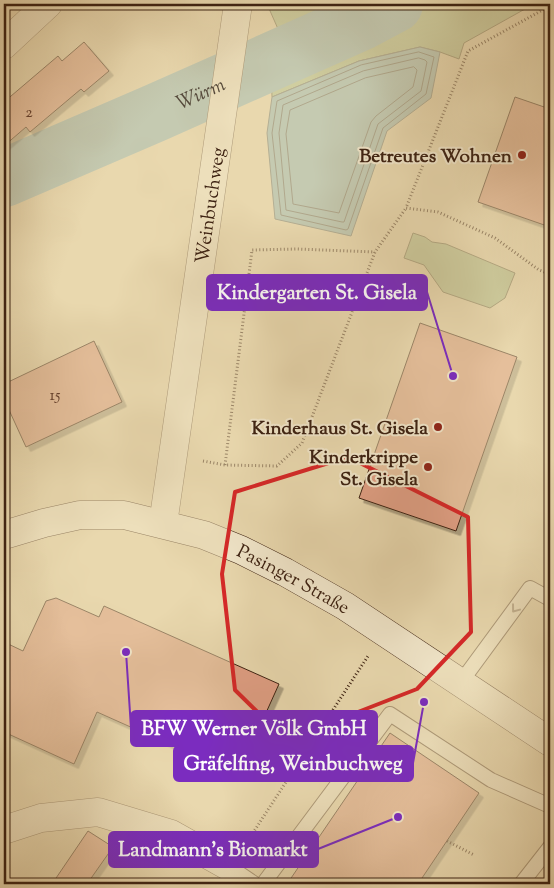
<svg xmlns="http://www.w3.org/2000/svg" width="554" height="888" font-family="'Sorts Mill Goudy',serif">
<defs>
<filter id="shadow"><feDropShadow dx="4.5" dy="4.5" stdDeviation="0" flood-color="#0004"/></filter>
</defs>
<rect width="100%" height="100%" fill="#e9d8ae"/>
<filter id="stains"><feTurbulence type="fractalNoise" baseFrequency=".004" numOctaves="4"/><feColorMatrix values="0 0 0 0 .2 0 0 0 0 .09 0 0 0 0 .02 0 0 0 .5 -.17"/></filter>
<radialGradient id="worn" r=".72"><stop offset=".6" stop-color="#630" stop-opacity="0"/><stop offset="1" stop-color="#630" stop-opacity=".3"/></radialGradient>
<g fill="#b1c08e" stroke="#777150">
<path d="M 267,4 L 376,4 L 350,19 L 298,43 L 282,38 Z"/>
<path d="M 410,4 L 534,4 L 464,43 L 459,59 L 440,52 L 420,47 L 359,61 L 272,97 L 271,71 Z"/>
<path d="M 413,233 L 425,237 L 432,242 L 446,244 L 515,273 L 505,298 L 490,308 L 443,292 L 424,265 L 404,258 Z"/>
</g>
<path fill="#9ab8b4" stroke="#757c73" d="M 420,47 L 440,52 L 431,98 L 387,131 L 351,236 L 275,219 L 267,133 L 272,97 L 359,61 Z"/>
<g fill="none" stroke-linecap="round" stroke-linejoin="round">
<g stroke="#6c6d63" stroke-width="1">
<path d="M 419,52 L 434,57 L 426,94 L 383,128 L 348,229 L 346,230 L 281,215 L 272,133 L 277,101 L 361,65 Z"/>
<path d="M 419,58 L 425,60 L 427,62 L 421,91 L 378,124 L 344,222 L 342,222 L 286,210 L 279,133 L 283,105 L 363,71 Z"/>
<path d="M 414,67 L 417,70 L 413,87 L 376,116 L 371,122 L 339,213 L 293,204 L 286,134 L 290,110 L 365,78 Z"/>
</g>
<path stroke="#9ab8b4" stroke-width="58" id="s1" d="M 4,178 L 155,113 L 362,21 L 394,4"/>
</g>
<g fill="#e09f84" stroke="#3d2212" filter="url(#shadow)">
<path d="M 84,42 L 109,71 L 84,92 L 81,89 L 30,132 L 26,127 L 4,146 L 4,102 L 58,56 L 62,61 Z"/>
<path d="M 515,97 L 550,109 L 550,227 L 478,202 Z"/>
<path d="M 420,323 L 517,357 L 456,531 L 359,498 Z"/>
<path d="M 94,341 L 122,402 L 26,447 L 4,399 L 4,384 Z"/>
<path d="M 56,598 L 99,617 L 104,606 L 279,684 L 238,775 L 97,712 L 74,764 L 4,732 L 4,642 L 23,651 L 46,601 Z"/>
<path d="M 390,733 L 479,793 L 418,884 L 287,884 Z"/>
<path d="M 88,831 L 113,847 L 87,884 L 52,884 Z"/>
</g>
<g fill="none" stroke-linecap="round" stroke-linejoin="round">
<defs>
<g id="service">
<path d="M 461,682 L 530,588 L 550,599"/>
<path d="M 230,867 L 255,884"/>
<path d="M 263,884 L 390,714 L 491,780 L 550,806"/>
<path d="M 521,884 L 550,847"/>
</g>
<g id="minor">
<path d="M 4,45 L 48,4"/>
<path id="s2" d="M 163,524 L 238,4"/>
<path d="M 4,830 L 41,818 L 98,812 L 171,834 L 230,867"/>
</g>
<g id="secondary">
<path id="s3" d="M 4,535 L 44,523 L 80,515 L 124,515 L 204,535 L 241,550 L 285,572 L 345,606 L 550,742"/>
</g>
</defs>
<use href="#service" stroke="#685039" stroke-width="16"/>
<use href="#minor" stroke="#685039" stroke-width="29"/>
<use href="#secondary" stroke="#3d2212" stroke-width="29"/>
<g stroke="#3d2212" stroke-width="3" stroke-dasharray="1 2.5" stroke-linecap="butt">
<path d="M 550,6 L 468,51 L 406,208 L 438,212 L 495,238 L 539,270 L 550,274"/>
<path d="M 203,461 L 225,465 L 277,466 L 302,443 L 375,252 L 406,208"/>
<path d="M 225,465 L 252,250 L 297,249 L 375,252"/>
<path d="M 447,841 L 474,855"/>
<path d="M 247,842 L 368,656"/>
</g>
<use href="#service" stroke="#f1e6ca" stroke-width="14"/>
<use href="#minor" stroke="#f1e6ca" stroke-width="28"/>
<use href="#secondary" stroke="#f1e6ca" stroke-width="28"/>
</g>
<defs><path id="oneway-chevron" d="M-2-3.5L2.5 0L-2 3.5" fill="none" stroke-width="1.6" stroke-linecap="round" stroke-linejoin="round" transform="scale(1.25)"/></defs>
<use stroke="#97846e" href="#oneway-chevron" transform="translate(515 609) rotate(127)"/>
<path d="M0 0H554V888H0ZM 348,457 L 468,517 L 471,632 L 417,689 L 286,740 L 235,690 L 222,574 L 235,492 Z" fill="#e9d8ae" fill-opacity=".55" fill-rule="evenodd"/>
<path fill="none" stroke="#d62828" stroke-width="4" stroke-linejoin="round" d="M 348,457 L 468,517 L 471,632 L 417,689 L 286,740 L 235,690 L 222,574 L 235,492 Z"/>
<g fill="#8f2418" stroke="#f1e6ca" stroke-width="2">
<circle cx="522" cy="155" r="5"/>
<circle cx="438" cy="427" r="5"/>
<circle cx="428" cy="467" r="5"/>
</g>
<g text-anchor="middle" stroke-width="4" stroke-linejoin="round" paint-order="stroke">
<g font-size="16" fill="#66412e">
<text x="29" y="117">2</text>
<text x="55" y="400">15</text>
</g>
<g font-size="19" font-weight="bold" fill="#3d2212" stroke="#f1e6ca" text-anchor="end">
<text x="512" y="162">Betreutes Wohnen</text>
<text x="428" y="434">Kinderhaus St. Gisela</text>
<text x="418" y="463">Kinderkrippe<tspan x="418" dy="22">St. Gisela</tspan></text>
</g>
<g font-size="19" fill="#3d2212" stroke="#f1e6ca">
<text dy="7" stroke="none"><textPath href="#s2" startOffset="322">Weinbuchweg</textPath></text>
<text dy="7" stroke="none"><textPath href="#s3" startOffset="305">Pasinger Straße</textPath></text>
</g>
<g font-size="20" font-style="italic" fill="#54483a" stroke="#f1e6ca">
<text dy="7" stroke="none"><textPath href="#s1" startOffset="214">Würm</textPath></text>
</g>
</g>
<path fill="none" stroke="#7b2cbf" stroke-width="2" d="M453 376L427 292M126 652L131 728M424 702L413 763M398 817L318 849"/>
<g fill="#7b2cbf" stroke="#f1e6ca" stroke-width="2">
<circle cx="453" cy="376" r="5"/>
<circle cx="126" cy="652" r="5"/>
<circle cx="424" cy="702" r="5"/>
<circle cx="398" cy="817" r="5"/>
</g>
<g fill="#7b2cbf" stroke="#7b2cbf" stroke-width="2">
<rect x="207" y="275" width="220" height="35" rx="5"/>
<rect x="131" y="711" width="246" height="35" rx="5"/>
<rect x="174" y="746" width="239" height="35" rx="5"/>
<rect x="109" y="832" width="209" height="35" rx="5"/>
</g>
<g font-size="20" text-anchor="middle" font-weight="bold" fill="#fff">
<text x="317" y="299">Kindergarten St. Gisela</text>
<text x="254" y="735">BFW Werner Völk GmbH</text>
<text x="293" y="770">Gräfelfing, Weinbuchweg</text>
<text x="213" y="856">Landmann's Biomarkt</text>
</g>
<rect width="554" height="888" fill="none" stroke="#e9d8ae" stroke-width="20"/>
<rect x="5" y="5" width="544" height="878" fill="none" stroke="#3d2212" stroke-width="2.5"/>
<rect x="10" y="10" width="534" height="868" fill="none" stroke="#3d2212"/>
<rect width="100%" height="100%" filter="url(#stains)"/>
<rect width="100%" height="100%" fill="url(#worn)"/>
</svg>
